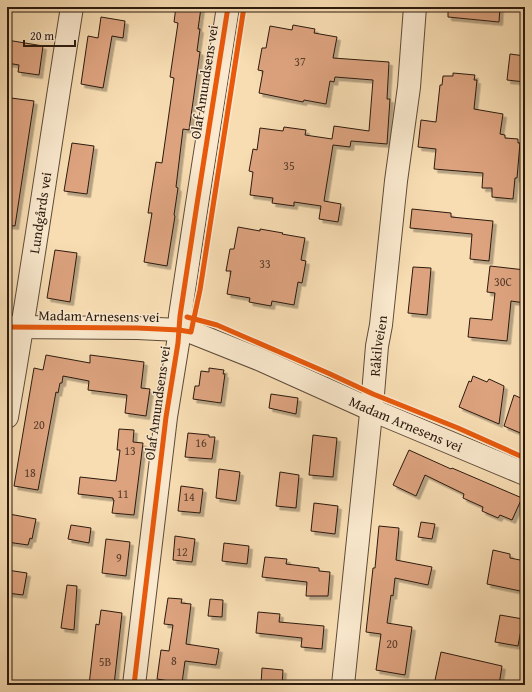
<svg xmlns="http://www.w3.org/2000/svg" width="532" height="692" font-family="'Gentium Book Plus',serif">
<defs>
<filter id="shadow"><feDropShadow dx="3.5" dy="3.5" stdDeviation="0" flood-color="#0004"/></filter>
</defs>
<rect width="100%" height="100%" fill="#f8ddb3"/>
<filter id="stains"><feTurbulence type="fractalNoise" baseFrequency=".005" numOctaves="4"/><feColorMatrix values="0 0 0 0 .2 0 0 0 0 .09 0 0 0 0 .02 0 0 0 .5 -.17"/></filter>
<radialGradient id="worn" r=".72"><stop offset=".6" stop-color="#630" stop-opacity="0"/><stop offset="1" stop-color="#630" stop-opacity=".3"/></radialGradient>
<g fill="#dda37f" stroke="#2b1a0f" filter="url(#shadow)">
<path d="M 176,7 L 201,8 L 198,29 L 200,29 L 197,51 L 200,52 L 189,130 L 183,129 L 176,187 L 178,188 L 174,215 L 175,216 L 167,266 L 144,262 L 152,213 L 148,213 L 156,162 L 162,163 L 174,78 L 170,77 L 178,23 L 174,22 Z"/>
<path d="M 448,7 L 500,7 L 499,22 L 448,17 Z"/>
<path d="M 101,17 L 125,21 L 123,38 L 112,36 L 103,88 L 81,84 L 88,36 L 98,38 Z"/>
<path d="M 293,25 L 315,29 L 314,33 L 337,37 L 333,58 L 389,62 L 387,99 L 390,99 L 387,144 L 351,141 L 350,147 L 333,145 L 324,201 L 341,204 L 338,222 L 319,219 L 321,206 L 294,202 L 294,206 L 272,203 L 273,198 L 250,195 L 253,172 L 249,171 L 253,149 L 257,150 L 260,128 L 283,131 L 284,127 L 306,130 L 305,135 L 332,139 L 334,126 L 369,131 L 373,80 L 335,77 L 334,82 L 330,81 L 326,104 L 304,100 L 303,102 L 259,93 L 263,71 L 258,70 L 262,48 L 266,48 L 270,26 L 292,30 Z"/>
<path d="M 7,40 L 43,46 L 39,75 L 18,72 L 19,65 L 7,63 Z"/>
<path d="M 510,54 L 525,56 L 525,82 L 507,80 Z"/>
<path d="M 453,73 L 475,75 L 474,80 L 477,80 L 474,109 L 503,114 L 500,134 L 505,135 L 505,138 L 518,139 L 518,143 L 520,143 L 517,178 L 515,178 L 513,199 L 492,197 L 492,188 L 482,188 L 483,173 L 434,169 L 436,149 L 418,147 L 421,120 L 436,122 L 440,85 L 442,85 L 443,76 L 453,76 Z"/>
<path d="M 11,98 L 34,101 L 15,226 L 7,225 L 7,125 Z"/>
<path d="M 72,143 L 94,146 L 87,194 L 64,191 Z"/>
<path d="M 412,209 L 451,213 L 451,217 L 493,221 L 489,261 L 470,259 L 472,234 L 410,228 Z"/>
<path d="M 238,227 L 260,231 L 260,229 L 283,233 L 282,234 L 305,238 L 301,260 L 306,261 L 302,283 L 298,282 L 294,305 L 272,301 L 271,306 L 249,302 L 250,298 L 227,294 L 231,271 L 226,271 L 230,249 L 234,249 Z"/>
<path d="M 55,250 L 77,253 L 70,302 L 47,298 Z"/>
<path d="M 490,266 L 525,270 L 525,303 L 511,301 L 507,341 L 468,337 L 470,318 L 492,320 L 495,293 L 487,292 Z"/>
<path d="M 413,267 L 431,268 L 427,315 L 408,313 Z"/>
<path d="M 46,355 L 90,363 L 90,355 L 144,362 L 141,388 L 150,389 L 146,416 L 125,413 L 127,395 L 88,390 L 89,381 L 63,376 L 62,383 L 60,383 L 58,393 L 56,392 L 38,490 L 14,486 L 34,368 L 43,370 Z"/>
<path d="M 209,368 L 224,370 L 223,374 L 225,374 L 221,403 L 193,399 L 195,386 L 199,386 L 201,371 L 209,372 Z"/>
<path d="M 473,376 L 487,382 L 489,379 L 504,386 L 499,424 L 459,407 L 469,381 L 471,382 Z"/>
<path d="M 271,394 L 298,398 L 296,414 L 269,408 Z"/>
<path d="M 514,395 L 525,400 L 525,435 L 504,426 Z"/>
<path d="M 119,429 L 134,430 L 133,442 L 143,443 L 134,515 L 112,513 L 114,500 L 113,500 L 113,498 L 78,494 L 80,477 L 116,481 L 120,450 L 117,450 Z"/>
<path d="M 188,433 L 209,435 L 209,437 L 215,437 L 212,459 L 185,457 Z"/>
<path d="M 313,435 L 337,438 L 333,477 L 309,475 Z"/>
<path d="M 409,450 L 451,469 L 452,468 L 522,498 L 512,520 L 500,515 L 498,518 L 482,511 L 483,507 L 463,498 L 464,494 L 425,475 L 416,496 L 393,485 Z"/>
<path d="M 219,469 L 240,472 L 236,501 L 216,498 Z"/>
<path d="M 280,472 L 299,475 L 296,508 L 276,506 Z"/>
<path d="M 181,486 L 203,489 L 200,513 L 178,511 Z"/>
<path d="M 314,503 L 338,506 L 335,534 L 311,531 Z"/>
<path d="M 9,514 L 36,519 L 32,539 L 30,538 L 28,545 L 7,542 L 7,528 Z"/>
<path d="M 421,522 L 435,524 L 432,539 L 418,537 Z"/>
<path d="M 71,525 L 91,528 L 89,543 L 68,539 Z"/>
<path d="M 379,526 L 399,528 L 396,560 L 432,567 L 428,585 L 395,578 L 393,596 L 391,595 L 387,623 L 412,627 L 405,675 L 376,670 L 381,634 L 366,632 L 373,568 L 375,568 Z"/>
<path d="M 175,536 L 195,539 L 192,562 L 173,560 Z"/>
<path d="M 106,539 L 130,542 L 126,576 L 102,573 Z"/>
<path d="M 224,543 L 249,546 L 247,564 L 222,561 Z"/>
<path d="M 493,550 L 510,554 L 510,558 L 525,561 L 525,592 L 487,584 Z"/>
<path d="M 265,557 L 287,559 L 286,564 L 319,568 L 319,571 L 330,572 L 328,596 L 306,596 L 307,582 L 262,577 Z"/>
<path d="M 7,570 L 27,573 L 23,595 L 7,593 Z"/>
<path d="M 67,585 L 77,586 L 74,630 L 61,628 Z"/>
<path d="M 168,598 L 182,599 L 181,603 L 191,604 L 186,644 L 219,649 L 216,665 L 185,661 L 182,683 L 157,679 L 161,650 L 169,651 L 173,625 L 164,624 Z"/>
<path d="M 210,599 L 223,600 L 222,617 L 208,616 Z"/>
<path d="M 101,610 L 122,613 L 114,685 L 89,685 L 96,624 L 99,625 Z"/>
<path d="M 258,612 L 280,614 L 279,622 L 324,626 L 322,649 L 301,647 L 302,638 L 256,633 Z"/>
<path d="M 500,615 L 523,619 L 518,646 L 495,642 Z"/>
<path d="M 441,652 L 502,666 L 499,685 L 434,685 Z"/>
<path d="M 262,668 L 283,670 L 282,685 L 261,684 Z"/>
</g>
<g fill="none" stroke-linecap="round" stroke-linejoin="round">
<defs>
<g id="minor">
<path id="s1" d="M 7,327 L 137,328 L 179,330 L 191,332 L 261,360 L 372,410 L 525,474"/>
<path id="s2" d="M 7,417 C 31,281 50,144 72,7"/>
<path d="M 134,685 L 166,417 L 178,343 L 180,316 L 197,204 L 228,7"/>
<path id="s3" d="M 343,685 L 373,394 L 377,346 L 381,325 L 396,181 L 409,87 L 415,7"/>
</g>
</defs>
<use href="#minor" stroke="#5e4b38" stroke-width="24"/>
<use href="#minor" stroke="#fae9ce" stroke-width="22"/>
<defs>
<g id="cycleway">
<path d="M 187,317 L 217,325 L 328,373 L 373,394 L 458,428 L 525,458"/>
<path d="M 7,327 L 137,328 L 179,330 L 191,332 L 200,290 L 244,7"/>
<path d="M 134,685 L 166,417 L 178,343 L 180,316 L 197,204 L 228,7"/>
</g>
</defs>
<use href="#cycleway" stroke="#fae9ce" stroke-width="8"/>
<use href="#cycleway" stroke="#e8590c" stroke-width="5"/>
</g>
<g text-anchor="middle" stroke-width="3" stroke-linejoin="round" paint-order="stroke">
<g font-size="12" fill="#583c2b">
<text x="300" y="66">37</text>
<text x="289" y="170">35</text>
<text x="265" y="268">33</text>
<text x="503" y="286">30C</text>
<text x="39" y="429">20</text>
<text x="201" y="447">16</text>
<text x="130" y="455">13</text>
<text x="30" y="477">18</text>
<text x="123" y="498">11</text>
<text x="189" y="501">14</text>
<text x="182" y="556">12</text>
<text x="119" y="562">9</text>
<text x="392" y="648">20</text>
<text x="174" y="665">8</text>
<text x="105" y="666">5B</text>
</g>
<g font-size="14" fill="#2b1a0f" stroke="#fae9ce">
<text transform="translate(204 82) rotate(-81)" y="5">Olaf Amundsens vei</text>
<text dy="5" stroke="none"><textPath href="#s2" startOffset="207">Lundgårds vei</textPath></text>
<text transform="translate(99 316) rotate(1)" y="5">Madam Arnesens vei</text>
<text dy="5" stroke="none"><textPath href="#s3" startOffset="341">Råkilveien</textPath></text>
<text transform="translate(157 403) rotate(-82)" y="5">Olaf Amundsens vei</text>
<text dy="5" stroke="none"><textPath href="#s1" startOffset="418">Madam Arnesens vei</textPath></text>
</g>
</g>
<rect width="532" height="692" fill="none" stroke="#f8ddb3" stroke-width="24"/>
<rect x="8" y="8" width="516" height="676" fill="none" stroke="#2b1a0f" stroke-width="2"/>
<rect x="12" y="12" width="508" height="668" fill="none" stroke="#2b1a0f"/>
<path d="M24 40v6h51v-6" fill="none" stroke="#2b1a0f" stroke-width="2"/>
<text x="30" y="40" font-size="12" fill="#2b1a0f" stroke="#fae9ce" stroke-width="3" paint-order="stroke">20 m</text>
<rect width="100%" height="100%" filter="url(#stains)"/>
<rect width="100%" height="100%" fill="url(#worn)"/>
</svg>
